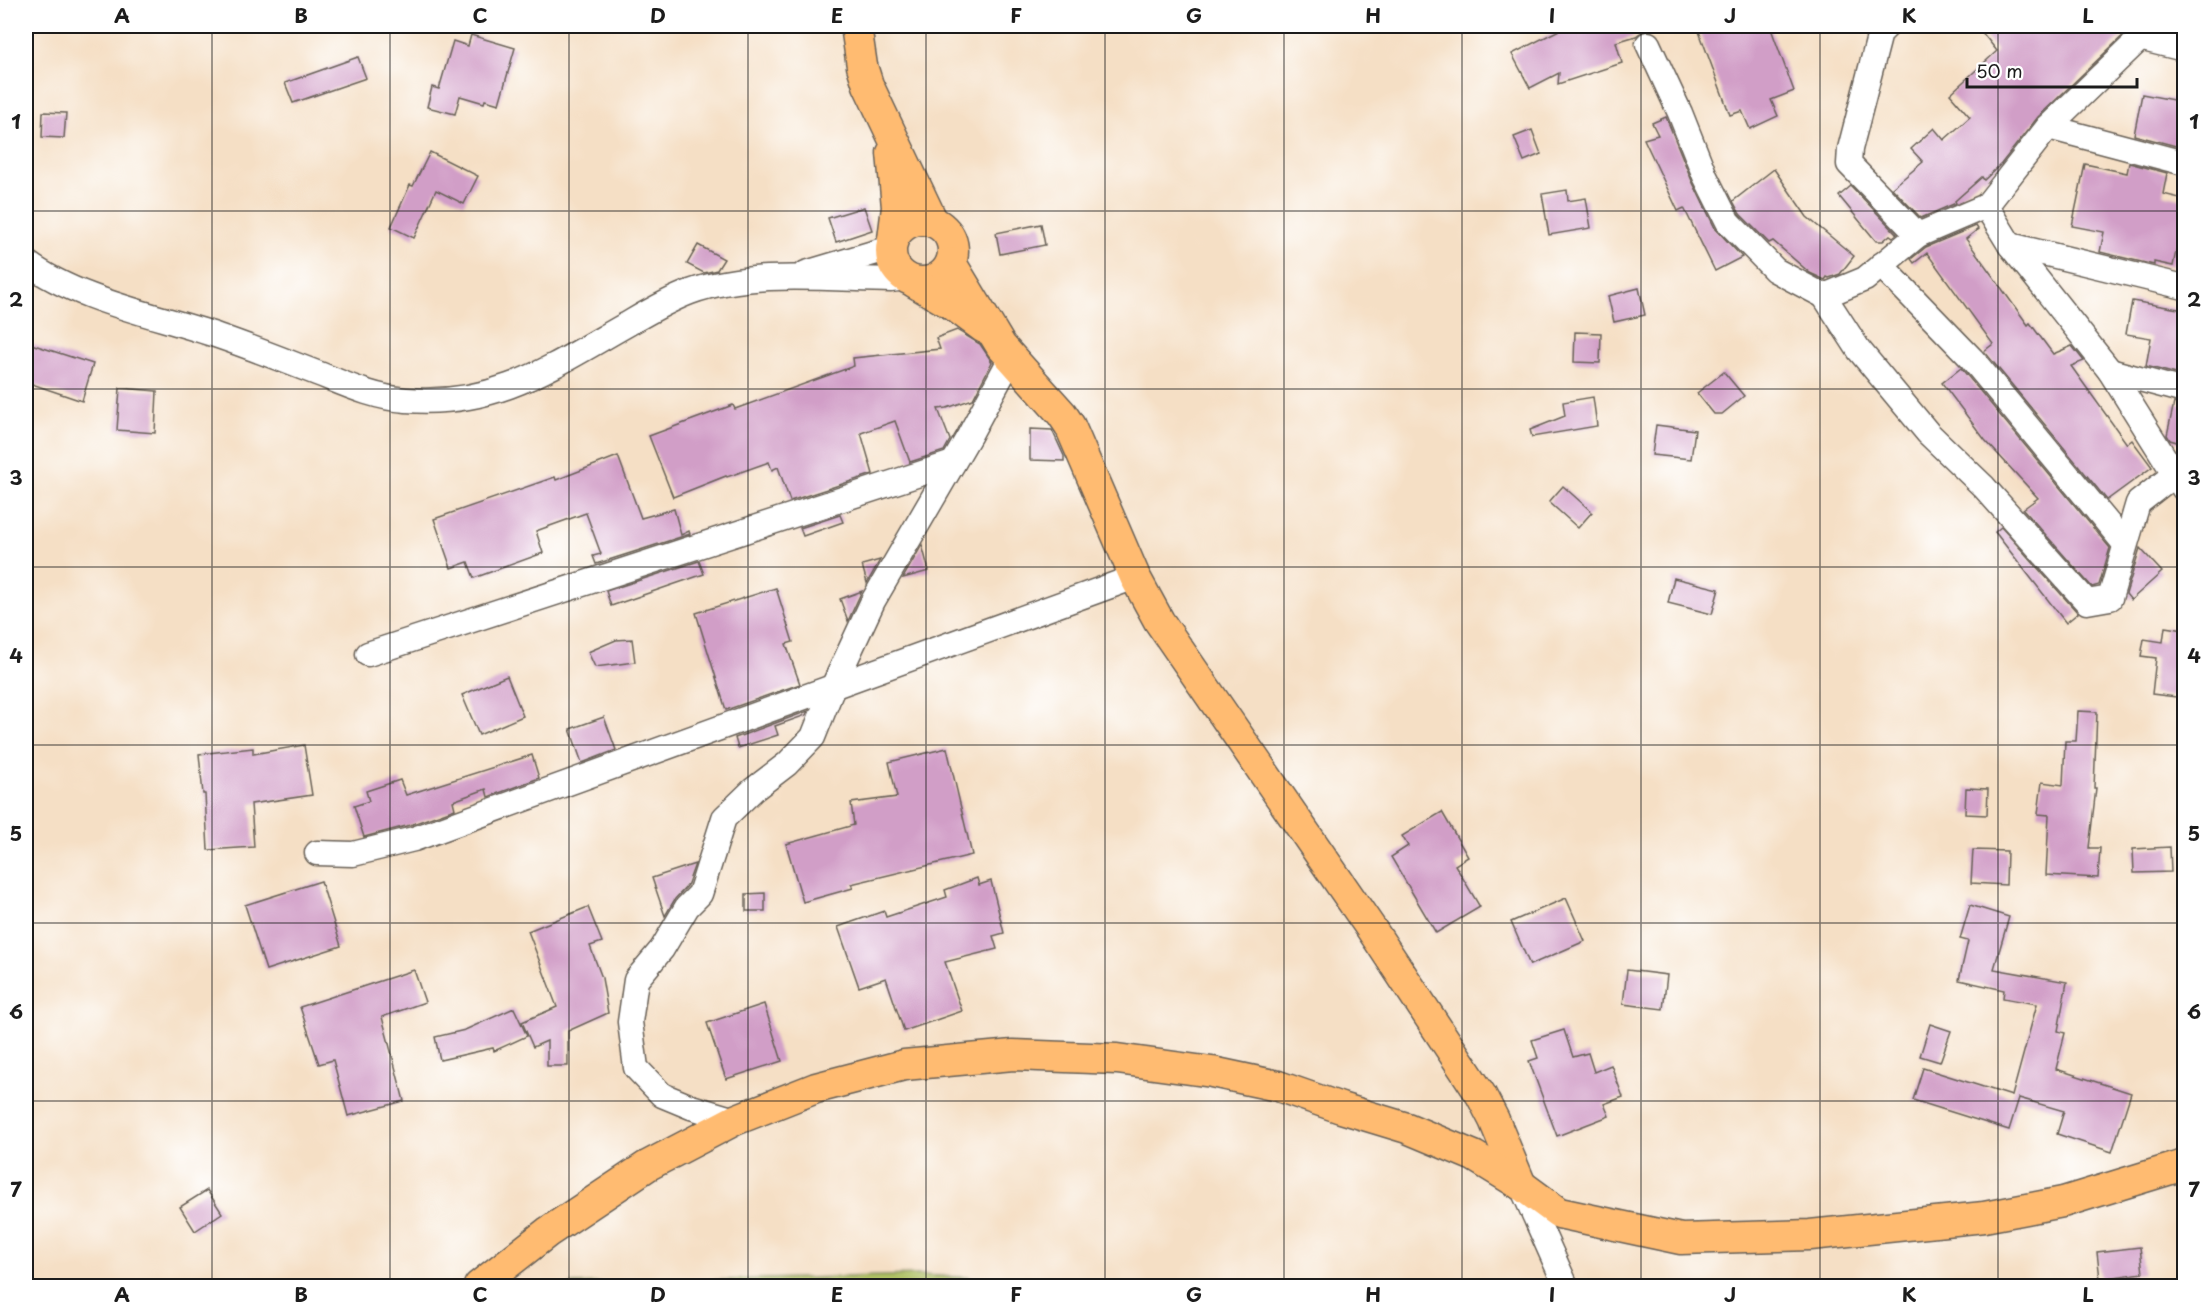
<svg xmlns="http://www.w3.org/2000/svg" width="2210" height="1312" font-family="'Playpen Sans',sans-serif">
<rect width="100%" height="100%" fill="#fff"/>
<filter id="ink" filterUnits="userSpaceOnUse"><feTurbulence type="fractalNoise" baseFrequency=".0167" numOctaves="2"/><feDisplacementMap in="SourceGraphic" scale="12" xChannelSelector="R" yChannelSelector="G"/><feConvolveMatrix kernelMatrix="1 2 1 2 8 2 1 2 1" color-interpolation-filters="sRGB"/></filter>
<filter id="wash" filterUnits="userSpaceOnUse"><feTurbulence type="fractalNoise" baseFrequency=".008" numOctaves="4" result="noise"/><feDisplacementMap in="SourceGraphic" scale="24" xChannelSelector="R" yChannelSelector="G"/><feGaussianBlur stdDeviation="1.35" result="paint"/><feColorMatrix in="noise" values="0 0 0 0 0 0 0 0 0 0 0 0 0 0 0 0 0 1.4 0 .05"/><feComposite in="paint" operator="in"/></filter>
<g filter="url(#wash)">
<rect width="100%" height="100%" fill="#f5dfc5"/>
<path fill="#aec064" stroke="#656e40" stroke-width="1.5" d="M 919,1275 L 1131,1286 L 569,1286 L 572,1284 Z"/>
<g id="blocks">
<g fill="#d19ec7">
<path d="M 1567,26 L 1656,26 L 1656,29 L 1643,31 L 1636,36 L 1616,42 L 1622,63 L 1558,84 L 1559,73 L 1530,88 L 1512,54 Z"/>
<path d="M 1697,26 L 1770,26 L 1794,91 L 1771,100 L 1778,116 L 1750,129 L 1742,111 L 1730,115 Z"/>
<path d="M 1977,26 L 2133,26 L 2038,117 L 2001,164 L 1984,180 L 1982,177 L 1955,201 L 1956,203 L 1921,218 L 1892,188 L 1923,162 L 1911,149 L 1934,128 L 1944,140 L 1970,117 L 1950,94 L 1997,51 Z"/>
<path d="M 471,35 L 515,48 L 499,104 L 485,100 L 484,103 L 460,96 L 455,114 L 427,107 L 432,87 L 439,89 L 453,41 L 468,46 Z"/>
<path d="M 358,57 L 366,78 L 293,103 L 285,83 Z"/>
<path d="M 2142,94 L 2184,102 L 2184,148 L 2134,135 Z"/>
<path d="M 43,112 L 66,113 L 64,138 L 42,137 Z"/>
<path d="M 1666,117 L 1692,181 L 1715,228 L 1742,257 L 1715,271 L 1684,208 L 1678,211 L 1644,139 L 1658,135 L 1652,123 Z"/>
<path d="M 1532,130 L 1541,154 L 1524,161 L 1514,137 Z"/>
<path d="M 430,152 L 478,176 L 464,204 L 436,190 L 414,238 L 391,227 L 410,185 L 413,186 Z"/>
<path d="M 2129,163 L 2167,173 L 2163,194 L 2184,199 L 2184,243 L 2178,242 L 2173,266 L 2154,262 L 2154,265 L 2100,252 L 2104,232 L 2072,226 L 2085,164 L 2127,173 Z"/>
<path d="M 1774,169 L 1807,217 L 1854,256 L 1840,274 L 1829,278 L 1827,277 L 1825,280 L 1810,273 L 1773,241 L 1769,243 L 1740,214 L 1733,201 Z"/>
<path d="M 1851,186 L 1897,234 L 1893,237 L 1890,235 L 1883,241 L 1876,241 L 1839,196 Z"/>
<path d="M 1567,190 L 1568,201 L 1586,198 L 1591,228 L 1549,235 L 1542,194 Z"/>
<path d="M 864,207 L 872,230 L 836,242 L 828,218 Z"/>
<path d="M 1041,224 L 1045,245 L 1000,254 L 996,233 Z"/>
<path d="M 1976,226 L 1978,229 L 1966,239 L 2028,325 L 2030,323 L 2053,354 L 2072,346 L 2084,361 L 2071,366 L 2127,444 L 2132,440 L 2152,467 L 2107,500 L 1984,351 L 1993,344 L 1927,253 L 1914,263 L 1911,259 L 1926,247 Z"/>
<path d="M 698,245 L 724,259 L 717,270 L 704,273 L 687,264 Z"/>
<path d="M 1639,288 L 1645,315 L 1614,322 L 1608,296 Z"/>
<path d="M 2132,301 L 2184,310 L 2184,376 L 2146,366 L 2151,338 L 2126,334 Z"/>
<path d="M 957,330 L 980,344 L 992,362 L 973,399 L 947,408 L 938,409 L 950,440 L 944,451 L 910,462 L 895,421 L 861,433 L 873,474 L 790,501 L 778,467 L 772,470 L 769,462 L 727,477 L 726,476 L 673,497 L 649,436 L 733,405 L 735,409 L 854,366 L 853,358 L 940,349 L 936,338 Z"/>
<path d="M 1575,332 L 1601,333 L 1600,363 L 1574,362 Z"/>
<path d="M 31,344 L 93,364 L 82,401 L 26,382 L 26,362 Z"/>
<path d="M 1961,368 L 2110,548 L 2099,585 L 2092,587 L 2023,509 L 2038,498 L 1985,440 L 1942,383 Z"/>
<path d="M 1724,372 L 1744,396 L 1722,414 L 1714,414 L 1697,393 Z"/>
<path d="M 120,388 L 157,391 L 155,433 L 117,430 Z"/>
<path d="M 1593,397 L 1597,426 L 1532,437 L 1530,430 L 1565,416 L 1563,402 Z"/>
<path d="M 2174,403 L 2184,405 L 2184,444 L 2170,440 L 2167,435 Z"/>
<path d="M 1656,425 L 1695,430 L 1691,459 L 1652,455 Z"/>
<path d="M 1030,429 L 1052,430 L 1064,456 L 1064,461 L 1030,460 Z"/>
<path d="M 618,456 L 641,518 L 674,509 L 681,535 L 689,531 L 690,534 L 596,564 L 593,556 L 601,554 L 586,513 L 536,531 L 543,553 L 474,578 L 468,562 L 451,568 L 434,519 L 555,477 L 556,480 Z"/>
<path d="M 1563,486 L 1592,512 L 1578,528 L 1549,502 Z"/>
<path d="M 840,515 L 843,522 L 803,536 L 800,528 Z"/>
<path d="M 2001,527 L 2078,613 L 2066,623 L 1995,532 Z"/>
<path d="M 922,545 L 929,571 L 903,578 Z"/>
<path d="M 2140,548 L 2162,572 L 2131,600 L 2126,594 Z"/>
<path d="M 880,560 L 867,583 L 862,565 Z"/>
<path d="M 699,561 L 704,574 L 611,606 L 606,591 Z"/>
<path d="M 1674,578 L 1719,589 L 1712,614 L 1668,603 Z"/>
<path d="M 776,588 L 793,642 L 786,644 L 800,684 L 726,710 L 696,613 Z"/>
<path d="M 862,591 L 860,595 L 848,621 L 840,599 Z"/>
<path d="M 2165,627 L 2184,630 L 2184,698 L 2152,694 L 2156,658 L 2141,656 L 2144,639 L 2163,642 Z"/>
<path d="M 632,639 L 635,662 L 595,667 L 588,652 L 616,640 Z"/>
<path d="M 507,676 L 523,716 L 479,735 L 462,695 Z"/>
<path d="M 808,711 L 806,715 L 775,726 L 778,735 L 738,748 L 735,738 Z"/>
<path d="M 2078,711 L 2097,712 L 2094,788 L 2096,788 L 2089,848 L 2100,848 L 2098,878 L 2046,875 L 2049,815 L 2038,814 L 2042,782 L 2063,785 L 2065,741 L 2076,741 Z"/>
<path d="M 604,717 L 616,750 L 582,763 L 570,729 Z"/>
<path d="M 304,745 L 312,795 L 251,804 L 254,847 L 208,850 L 205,794 L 203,794 L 199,754 L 253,748 L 253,754 Z"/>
<path d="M 947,748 L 972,855 L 851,884 L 853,888 L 803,902 L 786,844 L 854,825 L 851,803 L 897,797 L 889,762 Z"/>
<path d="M 532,755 L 539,778 L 488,797 L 486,789 L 453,801 L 455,809 L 410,825 L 364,837 L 354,806 L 369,801 L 366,791 L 400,780 L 406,795 Z"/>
<path d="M 1966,788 L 1988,789 L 1987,815 L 1965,814 Z"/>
<path d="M 1442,812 L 1468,857 L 1455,865 L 1480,907 L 1436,933 L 1391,857 L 1408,846 L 1402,836 Z"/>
<path d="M 2170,847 L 2171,872 L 2134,873 L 2133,849 Z"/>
<path d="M 1973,850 L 2007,851 L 2006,885 L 1971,883 Z"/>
<path d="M 695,864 L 687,886 L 675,899 L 665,916 L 652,878 Z"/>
<path d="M 977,878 L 979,885 L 991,881 L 1004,933 L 993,936 L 997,949 L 945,962 L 962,1011 L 904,1031 L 886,978 L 859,987 L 838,927 L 884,911 L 886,917 L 947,897 L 945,890 Z"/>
<path d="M 321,881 L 341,946 L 266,970 L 245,905 Z"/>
<path d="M 765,893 L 765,911 L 746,911 L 746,894 Z"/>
<path d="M 1566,898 L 1585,941 L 1530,965 L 1511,922 Z"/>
<path d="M 1970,905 L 2009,917 L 1994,969 L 2067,982 L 2058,1031 L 2065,1033 L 2056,1069 L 2131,1093 L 2112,1152 L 2057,1134 L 2064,1111 L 2019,1098 L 2009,1130 L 1913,1100 L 1923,1068 L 2012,1096 L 2037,1004 L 2003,998 L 2004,990 L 1959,980 L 1968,941 L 1960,939 Z"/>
<path d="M 588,907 L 602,942 L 590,946 L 602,978 L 608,1013 L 568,1031 L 568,1066 L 547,1066 L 547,1041 L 533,1047 L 522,1022 L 557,1007 L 528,931 Z"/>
<path d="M 414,970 L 425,1002 L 382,1017 L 404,1101 L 348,1116 L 333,1060 L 319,1064 L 300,1007 Z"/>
<path d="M 1627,970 L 1667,975 L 1663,1009 L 1623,1004 Z"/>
<path d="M 764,1004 L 782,1061 L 726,1079 L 707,1023 Z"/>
<path d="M 514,1008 L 527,1036 L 494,1051 L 493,1048 L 440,1060 L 435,1037 L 465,1030 Z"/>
<path d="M 1930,1024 L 1951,1031 L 1940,1062 L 1920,1056 Z"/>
<path d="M 1564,1030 L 1573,1057 L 1588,1053 L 1594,1072 L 1611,1065 L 1623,1097 L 1604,1104 L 1609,1116 L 1557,1136 L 1529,1061 L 1538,1058 L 1532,1040 Z"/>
<path d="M 207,1190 L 222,1213 L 195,1231 L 180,1207 Z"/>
<path d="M 2140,1247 L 2143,1273 L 2100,1279 L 2097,1252 Z"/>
</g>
</g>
</g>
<g filter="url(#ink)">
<use href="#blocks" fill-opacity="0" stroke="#686057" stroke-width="1.5"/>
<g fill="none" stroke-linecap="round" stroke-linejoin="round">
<defs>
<g id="minor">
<path d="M 2153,26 L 2048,127 L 1986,206 L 2010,245 L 2110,371 L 2184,489"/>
<path d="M 2139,38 L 2184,49"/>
<path d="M 1648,44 L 1680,113 L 1705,176 L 1728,222 L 1775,270 L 1824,296 L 1865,279 L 1918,235 L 1849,164 L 1850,149 L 1880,33 L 1887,26"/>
<path d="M 2048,127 L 2184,163"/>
<path d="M 1918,235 L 1986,206"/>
<path d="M 2010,245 L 2184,287"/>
<path d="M 26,262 C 78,301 157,315 218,336 C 253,348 288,362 322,375 C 349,386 376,398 406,400 C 495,407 550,368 624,326 C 645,314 666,301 690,292 C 750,270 827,279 891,280 L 905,278"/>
<path d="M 1881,265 L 1972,359 L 2125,544"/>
<path d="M 806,273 L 890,248"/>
<path d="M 1824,296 L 1859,350 L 1928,433 L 1984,487 L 2087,602 L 2110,598 L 2138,503 L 2175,474"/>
<path d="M 2110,371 L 2184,391"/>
<path d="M 368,654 L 953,463"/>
<path d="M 317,853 L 353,854 L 414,839 L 1135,577"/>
<path d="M 735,1120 L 691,1107 L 662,1095 L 636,1068 L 630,1022 L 636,980 L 662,949 L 687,907 L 700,894 L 724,818 L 753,790 L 787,764 L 813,737 L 833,687 L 873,601 L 969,436 L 1011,358"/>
<path d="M 1521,1185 L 1566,1286"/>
</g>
<g id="major">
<path d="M 856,26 L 862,66 L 868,85 L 933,222"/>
<path d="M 892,153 L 897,207 L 893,239"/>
<circle cx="922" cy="251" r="31"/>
<path d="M 951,263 L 1001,346 L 1062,414 L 1070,426 L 1135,577 L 1159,621 L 1370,927 L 1481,1095 L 1494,1120 L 1521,1185"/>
<path d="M 914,282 L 953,305 L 984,328"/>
<path d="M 479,1286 L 548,1232 L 647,1166 L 735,1120 L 816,1088 L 904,1065 L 1013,1055 L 1117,1059 L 1212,1072 L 1278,1086 L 1341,1108 L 1407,1128 L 1474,1156 L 1521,1185 L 1559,1213 L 1681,1239 L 1810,1235 L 1984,1217 L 2063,1202 L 2184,1165"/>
</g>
</defs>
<use href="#minor" stroke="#686057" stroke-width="27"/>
<use href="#major" stroke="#686057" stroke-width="33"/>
<use href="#minor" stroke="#fff" stroke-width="24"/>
<use href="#major" stroke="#ffbb71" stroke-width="30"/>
</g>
</g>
<path fill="none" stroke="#1c1c1c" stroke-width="1.5" stroke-opacity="0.55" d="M 212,26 L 212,1286M 390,26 L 390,1286M 569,26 L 569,1286M 748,26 L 748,1286M 926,26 L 926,1286M 1105,26 L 1105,1286M 1284,26 L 1284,1286M 1462,26 L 1462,1286M 1641,26 L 1641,1286M 1820,26 L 1820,1286M 1998,26 L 1998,1286M 26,211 L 2184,211M 26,389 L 2184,389M 26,567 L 2184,567M 26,745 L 2184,745M 26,923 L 2184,923M 26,1101 L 2184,1101"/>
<rect width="2210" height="1312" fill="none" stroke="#fff" stroke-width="66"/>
<path d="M1967 78v9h170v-9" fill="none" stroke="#1c1c1c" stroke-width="3"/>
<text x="1976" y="78" font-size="18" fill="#1c1c1c" stroke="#ffffff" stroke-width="4.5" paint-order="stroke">50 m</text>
<rect x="33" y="33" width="2144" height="1246" fill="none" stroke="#1c1c1c" stroke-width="2"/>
<g font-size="20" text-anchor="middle" font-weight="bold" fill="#1c1c1c">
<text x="122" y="23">A</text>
<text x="301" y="23">B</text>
<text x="480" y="23">C</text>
<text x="658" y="23">D</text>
<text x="837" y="23">E</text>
<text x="1016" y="23">F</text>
<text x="1194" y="23">G</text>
<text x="1373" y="23">H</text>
<text x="1552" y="23">I</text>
<text x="1730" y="23">J</text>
<text x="1909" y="23">K</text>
<text x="2088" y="23">L</text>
<text x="16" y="129">1</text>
<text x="2194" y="129">1</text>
<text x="16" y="307">2</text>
<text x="2194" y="307">2</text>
<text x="16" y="485">3</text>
<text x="2194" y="485">3</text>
<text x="16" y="663">4</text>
<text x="2194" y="663">4</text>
<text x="16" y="841">5</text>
<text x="2194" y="841">5</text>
<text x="16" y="1019">6</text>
<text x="2194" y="1019">6</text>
<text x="16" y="1197">7</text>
<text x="2194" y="1197">7</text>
<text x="122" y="1302">A</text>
<text x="301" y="1302">B</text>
<text x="480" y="1302">C</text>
<text x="658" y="1302">D</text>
<text x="837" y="1302">E</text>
<text x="1016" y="1302">F</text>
<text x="1194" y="1302">G</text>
<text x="1373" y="1302">H</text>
<text x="1552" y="1302">I</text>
<text x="1730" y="1302">J</text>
<text x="1909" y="1302">K</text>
<text x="2088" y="1302">L</text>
</g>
</svg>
